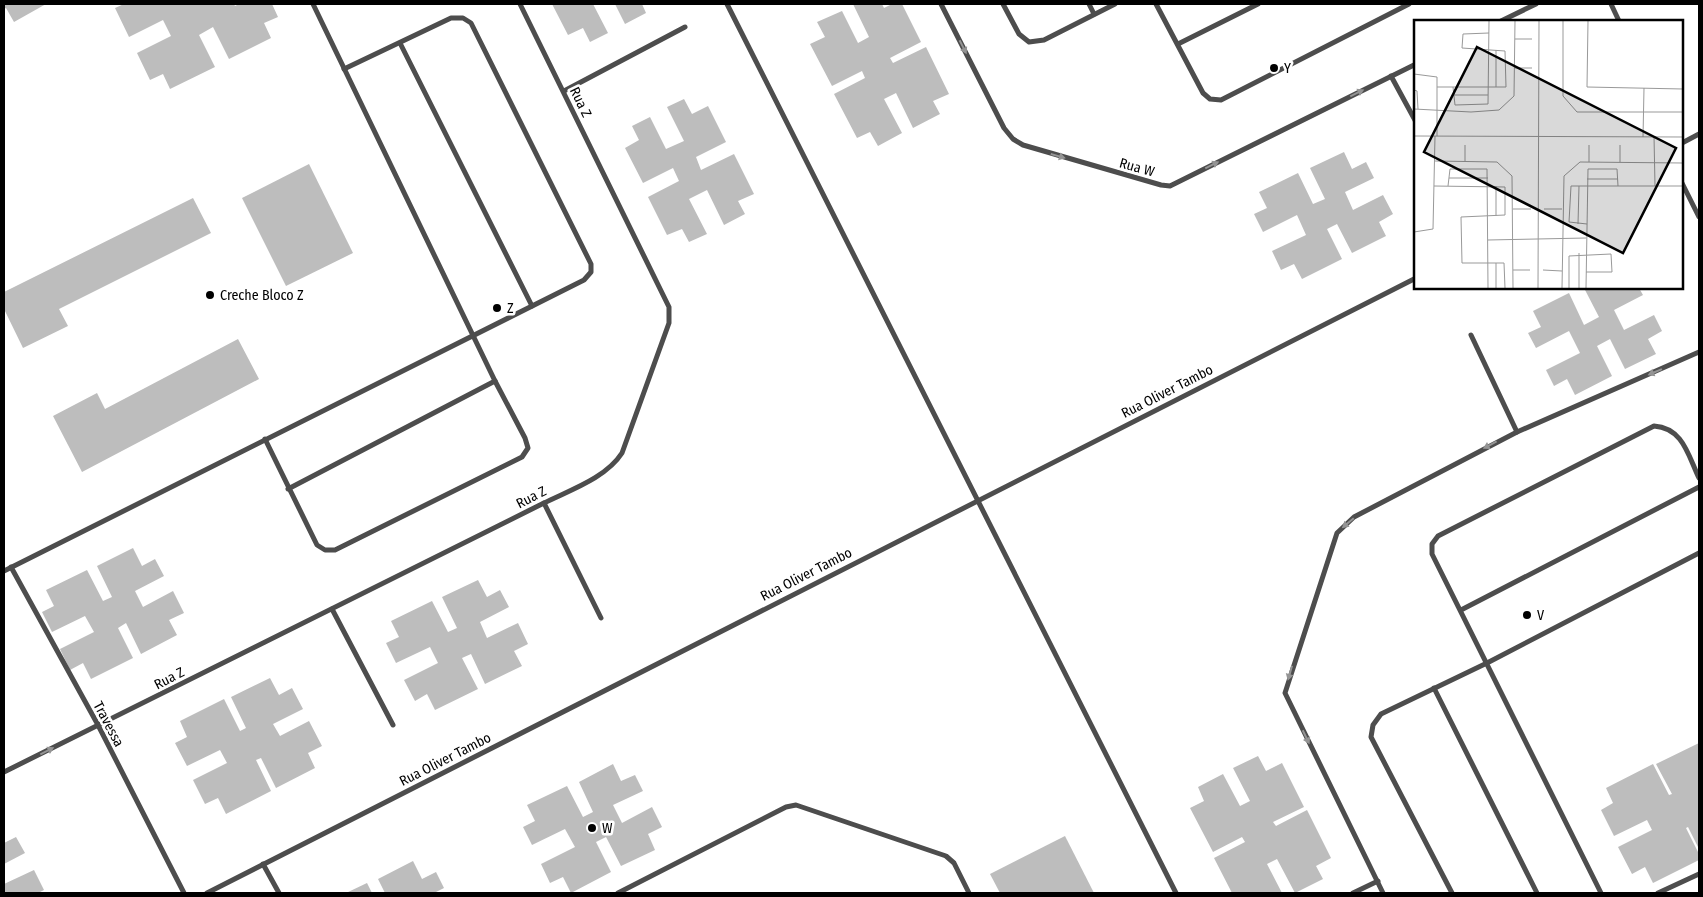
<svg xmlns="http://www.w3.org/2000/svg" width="1703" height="897" font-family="'Fira Sans Condensed',sans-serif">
<rect width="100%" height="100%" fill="#fff"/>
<g fill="#bdbdbd">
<path d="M 4,4 L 46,4 L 14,22 L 6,8 L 4,9 Z"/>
<path d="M 124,4 L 234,4 L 235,6 L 239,4 L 272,4 L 278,17 L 264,23 L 271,38 L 229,59 L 213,27 L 199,35 L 215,67 L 170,89 L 163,74 L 150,80 L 137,53 L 171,36 L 163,20 L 129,37 L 115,8 Z"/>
<path d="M 552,4 L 593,4 L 608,33 L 590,42 L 583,28 L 568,35 Z"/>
<path d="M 615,4 L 642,4 L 646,13 L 625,24 Z"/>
<path d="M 853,4 L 882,4 L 884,8 L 892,4 L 902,4 L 921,42 L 890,58 L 893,63 L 926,47 L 949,94 L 933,101 L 940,114 L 913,128 L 896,93 L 884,99 L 902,133 L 878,146 L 870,132 L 857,138 L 834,94 L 865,78 L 862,71 L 832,86 L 810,44 L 825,37 L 817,22 L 842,11 L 858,43 L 869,37 Z"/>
<path d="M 684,99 L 692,114 L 708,106 L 726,142 L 696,157 L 701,170 L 734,154 L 754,194 L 738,201 L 745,214 L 724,225 L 707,190 L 689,199 L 707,234 L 689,242 L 682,229 L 667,235 L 648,197 L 679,181 L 673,168 L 643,183 L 625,148 L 639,140 L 632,126 L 650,117 L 666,149 L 684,141 L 667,107 Z"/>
<path d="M 1344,152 L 1352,169 L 1366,162 L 1374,178 L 1345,192 L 1353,210 L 1383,195 L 1393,214 L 1379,222 L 1386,236 L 1352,253 L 1337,224 L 1327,229 L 1342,259 L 1302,279 L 1294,264 L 1281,270 L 1272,251 L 1306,235 L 1297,215 L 1263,232 L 1254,214 L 1267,208 L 1259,192 L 1298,173 L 1313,204 L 1325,199 L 1310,168 Z"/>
<path d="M 309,164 L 353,253 L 286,286 L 242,198 Z"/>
<path d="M 193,198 L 211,233 L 59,309 L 68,326 L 23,348 L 4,309 L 4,292 Z"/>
<path d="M 1584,288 L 1639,288 L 1643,295 L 1614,310 L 1624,330 L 1654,315 L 1662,331 L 1648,339 L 1656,354 L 1625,369 L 1610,339 L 1597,346 L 1612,376 L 1575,395 L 1567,379 L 1554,386 L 1546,370 L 1580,353 L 1569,331 L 1536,348 L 1528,333 L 1541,327 L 1533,311 L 1569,293 L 1584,325 L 1599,317 Z"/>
<path d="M 238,339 L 259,379 L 82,472 L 53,416 L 97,393 L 105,409 Z"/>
<path d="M 133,548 L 142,566 L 155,559 L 164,576 L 135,591 L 143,607 L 173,591 L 184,613 L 169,620 L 177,635 L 141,654 L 126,623 L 118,628 L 133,658 L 91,679 L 83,663 L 70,670 L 60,649 L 94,632 L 85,616 L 52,632 L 42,612 L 54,606 L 46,590 L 87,570 L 103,601 L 112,597 L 97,566 Z"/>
<path d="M 478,580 L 487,597 L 500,590 L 509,607 L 480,622 L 487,638 L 518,623 L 528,644 L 514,651 L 522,666 L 485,684 L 471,654 L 462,658 L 478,689 L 435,710 L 427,694 L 415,701 L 404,680 L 438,663 L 430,647 L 396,663 L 386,643 L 399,637 L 391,621 L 432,601 L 448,632 L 457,628 L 442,597 Z"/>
<path d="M 270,678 L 279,695 L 292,688 L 303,709 L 273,724 L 280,736 L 309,721 L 322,746 L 308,753 L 315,768 L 276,788 L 261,758 L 256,760 L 271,791 L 226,814 L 218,798 L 205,804 L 193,780 L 227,763 L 220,750 L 187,766 L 175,743 L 187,737 L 180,721 L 224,699 L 240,731 L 246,728 L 231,697 Z"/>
<path d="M 1699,743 L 1699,849 L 1688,827 L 1686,828 L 1699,854 L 1699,860 L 1653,883 L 1645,867 L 1632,874 L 1618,847 L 1652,830 L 1647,820 L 1614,836 L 1601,810 L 1613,803 L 1606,788 L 1653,764 L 1669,795 L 1672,794 L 1656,764 Z"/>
<path d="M 1258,756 L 1266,771 L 1282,763 L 1304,807 L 1273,822 L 1276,826 L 1307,810 L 1331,858 L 1316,866 L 1323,879 L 1295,893 L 1277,859 L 1267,864 L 1282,893 L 1232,893 L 1214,858 L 1245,842 L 1242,837 L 1213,852 L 1190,808 L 1204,801 L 1198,787 L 1223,774 L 1240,806 L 1250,801 L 1233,768 Z"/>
<path d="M 613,764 L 621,781 L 635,775 L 643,791 L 613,805 L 622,823 L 652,807 L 662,827 L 648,834 L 655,850 L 621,866 L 606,837 L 596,842 L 611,872 L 571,893 L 563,877 L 550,883 L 541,864 L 575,847 L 565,829 L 532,845 L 523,827 L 535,821 L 527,805 L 567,786 L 583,817 L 593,812 L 579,782 Z"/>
<path d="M 1065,836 L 1094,893 L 1000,893 L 990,874 Z"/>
<path d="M 16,837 L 25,853 L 4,864 L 4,843 Z"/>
<path d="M 413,861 L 422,879 L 436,872 L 444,888 L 434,893 L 385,893 L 378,879 Z"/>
<path d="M 34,870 L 44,890 L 38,893 L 4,893 L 4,884 Z"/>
<path d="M 367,883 L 372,893 L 346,893 Z"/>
</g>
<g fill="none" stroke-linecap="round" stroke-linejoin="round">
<g stroke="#4d4d4d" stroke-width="5">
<path d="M 727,4 L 1176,893"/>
<path d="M 941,4 L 1004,128 L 1013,139 L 1023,145 L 1161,185 L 1170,186 L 1416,64"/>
<path d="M 1003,4 L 1019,34 L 1029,42 L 1044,40 L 1115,4"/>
<path d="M 1089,4 L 1094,14"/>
<path d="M 1156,4 L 1203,93 L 1210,99 L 1221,100 L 1409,4"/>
<path d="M 1611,4 L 1619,21"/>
<path d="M 1501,21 L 1536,4"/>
<path d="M 400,43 L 532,306"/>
<path d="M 1178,44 L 1258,4"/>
<path d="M 1391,76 L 1416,122"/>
<path d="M 564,91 L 685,27"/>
<path d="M 1682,143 L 1699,134"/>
<path d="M 1682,183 L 1699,217"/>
<path d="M 1471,335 L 1517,432"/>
<path d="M 265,439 L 317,545 L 325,550 L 335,550 L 522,457 L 528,448 L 525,438 L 495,381 L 313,4"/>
<path d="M 288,489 L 495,381"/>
<path d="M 544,503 L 601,618"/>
<path d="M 11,567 L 98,725 L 184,893"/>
<path d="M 4,571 L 584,280 L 591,272 L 591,264 L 471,23 L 463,18 L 451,18 L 344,69"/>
<path d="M 332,609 L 393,725"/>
<path d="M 1461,610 L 1699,487"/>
<path d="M 1434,688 L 1537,893"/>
<path d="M 4,772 L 544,503 C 570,490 606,478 622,453 L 669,323 L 669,307 L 520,4"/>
<path d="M 263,864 L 279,893"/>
<path d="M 207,893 L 1416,278"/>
<path d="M 618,893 L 786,807 L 796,805 L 946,856 L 954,863 L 969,893"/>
<path d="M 1353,893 L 1378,881"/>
<path d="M 1383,893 L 1285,693 L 1337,533 L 1354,517 L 1517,432 L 1699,352"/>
<path d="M 1452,893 L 1371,737 L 1373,725 L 1381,714 L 1487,663 L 1699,553"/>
<path d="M 1601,893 L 1432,554 L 1432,544 L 1438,536 L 1654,426 C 1683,428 1688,455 1699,478"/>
<path d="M 1658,893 L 1699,874"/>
</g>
</g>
<defs><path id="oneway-solid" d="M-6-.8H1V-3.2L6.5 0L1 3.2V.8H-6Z" transform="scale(1.25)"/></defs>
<g fill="#949494">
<use href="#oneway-solid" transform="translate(963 47) rotate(63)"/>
<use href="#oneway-solid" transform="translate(1357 93) rotate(-26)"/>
<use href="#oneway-solid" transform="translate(1058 156) rotate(16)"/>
<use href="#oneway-solid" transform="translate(1212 165) rotate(-26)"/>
<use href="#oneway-solid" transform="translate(1655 372) rotate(157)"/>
<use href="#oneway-solid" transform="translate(1490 445) rotate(152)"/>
<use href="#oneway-solid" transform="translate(1348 523) rotate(140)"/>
<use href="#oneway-solid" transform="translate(1290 673) rotate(106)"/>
<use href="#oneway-solid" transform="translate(1306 737) rotate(64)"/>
<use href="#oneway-solid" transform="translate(47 751) rotate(-27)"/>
</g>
<g fill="#000" stroke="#fff" stroke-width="2">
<circle cx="1274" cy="68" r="5"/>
<circle cx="210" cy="295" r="5"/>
<circle cx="497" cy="308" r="5"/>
<circle cx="1527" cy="615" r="5"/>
<circle cx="592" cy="828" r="5"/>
</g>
<g text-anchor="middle" stroke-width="5" stroke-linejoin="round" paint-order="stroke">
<g font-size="14" fill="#000" stroke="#fff" text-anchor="start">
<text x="1284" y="73">Y</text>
<text x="220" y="300">Creche Bloco Z</text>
<text x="507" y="313">Z</text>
<text x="1537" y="620">V</text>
<text x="602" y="833">W</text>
</g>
<g font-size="14" fill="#000" stroke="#fff">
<text transform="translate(581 102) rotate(64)" y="5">Rua Z</text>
<text transform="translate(1137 167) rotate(16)" y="5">Rua W</text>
<text transform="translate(1167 391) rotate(-27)" y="5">Rua Oliver Tambo</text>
<text transform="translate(531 497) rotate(-27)" y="5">Rua Z</text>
<text transform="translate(806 574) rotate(-27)" y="5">Rua Oliver Tambo</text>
<text transform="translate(169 678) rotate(-27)" y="5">Rua Z</text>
<text transform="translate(109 724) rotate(62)" y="5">Travessa</text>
<text transform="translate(445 759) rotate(-27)" y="5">Rua Oliver Tambo</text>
</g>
</g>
<g transform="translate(1414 20)">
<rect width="269" height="269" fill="#fff"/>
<path fill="none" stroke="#999" stroke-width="1" d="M 149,1 L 149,76 L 163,92 L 269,92M 174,1 L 173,67 L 269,69M 101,19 L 118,19M 100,48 L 118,48M 0,54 L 23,57 L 23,116M 23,67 L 92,67 L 91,31 L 48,28 L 49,14 L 75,13M 39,67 L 41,85 L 74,84 L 75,1M 82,67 L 82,30M 0,70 L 3,71 L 4,89M 39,75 L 74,75M 0,89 L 57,92 L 85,90 L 100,76 L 101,1M 0,116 L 269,117M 240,116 L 241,166M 229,117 L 230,68M 51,125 L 51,141M 206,125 L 206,142M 21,141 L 83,142 L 98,156 L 99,268M 175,142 L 175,125M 35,158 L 74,158M 173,159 L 204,159M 20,166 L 91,167 L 91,195 L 47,197 L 48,243 L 90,243 L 91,268M 34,166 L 36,149 L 73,149 L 74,268M 99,189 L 117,189M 130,189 L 148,189M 82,196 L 82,166M 164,204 L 165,166M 173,204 L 155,202 L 157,166 L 269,166M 0,212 L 19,209 L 21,116M 74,220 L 172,218M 165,233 L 165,268M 82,243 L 82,268M 99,250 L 116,250M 129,250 L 148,251M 124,268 L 125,1M 148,268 L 150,156 L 166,142 L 269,143M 155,268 L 155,236 L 197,234 L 198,252 L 172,252M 172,268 L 174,149 L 203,149 L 204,166"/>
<path fill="#000" fill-opacity="0.15" stroke="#000" stroke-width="2.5" d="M 63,27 L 262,128 L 209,233 L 10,132 Z"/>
<rect width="269" height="269" fill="none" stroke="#000" stroke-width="2.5"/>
</g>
<rect width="1703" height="897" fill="none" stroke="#000000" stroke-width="10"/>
</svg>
